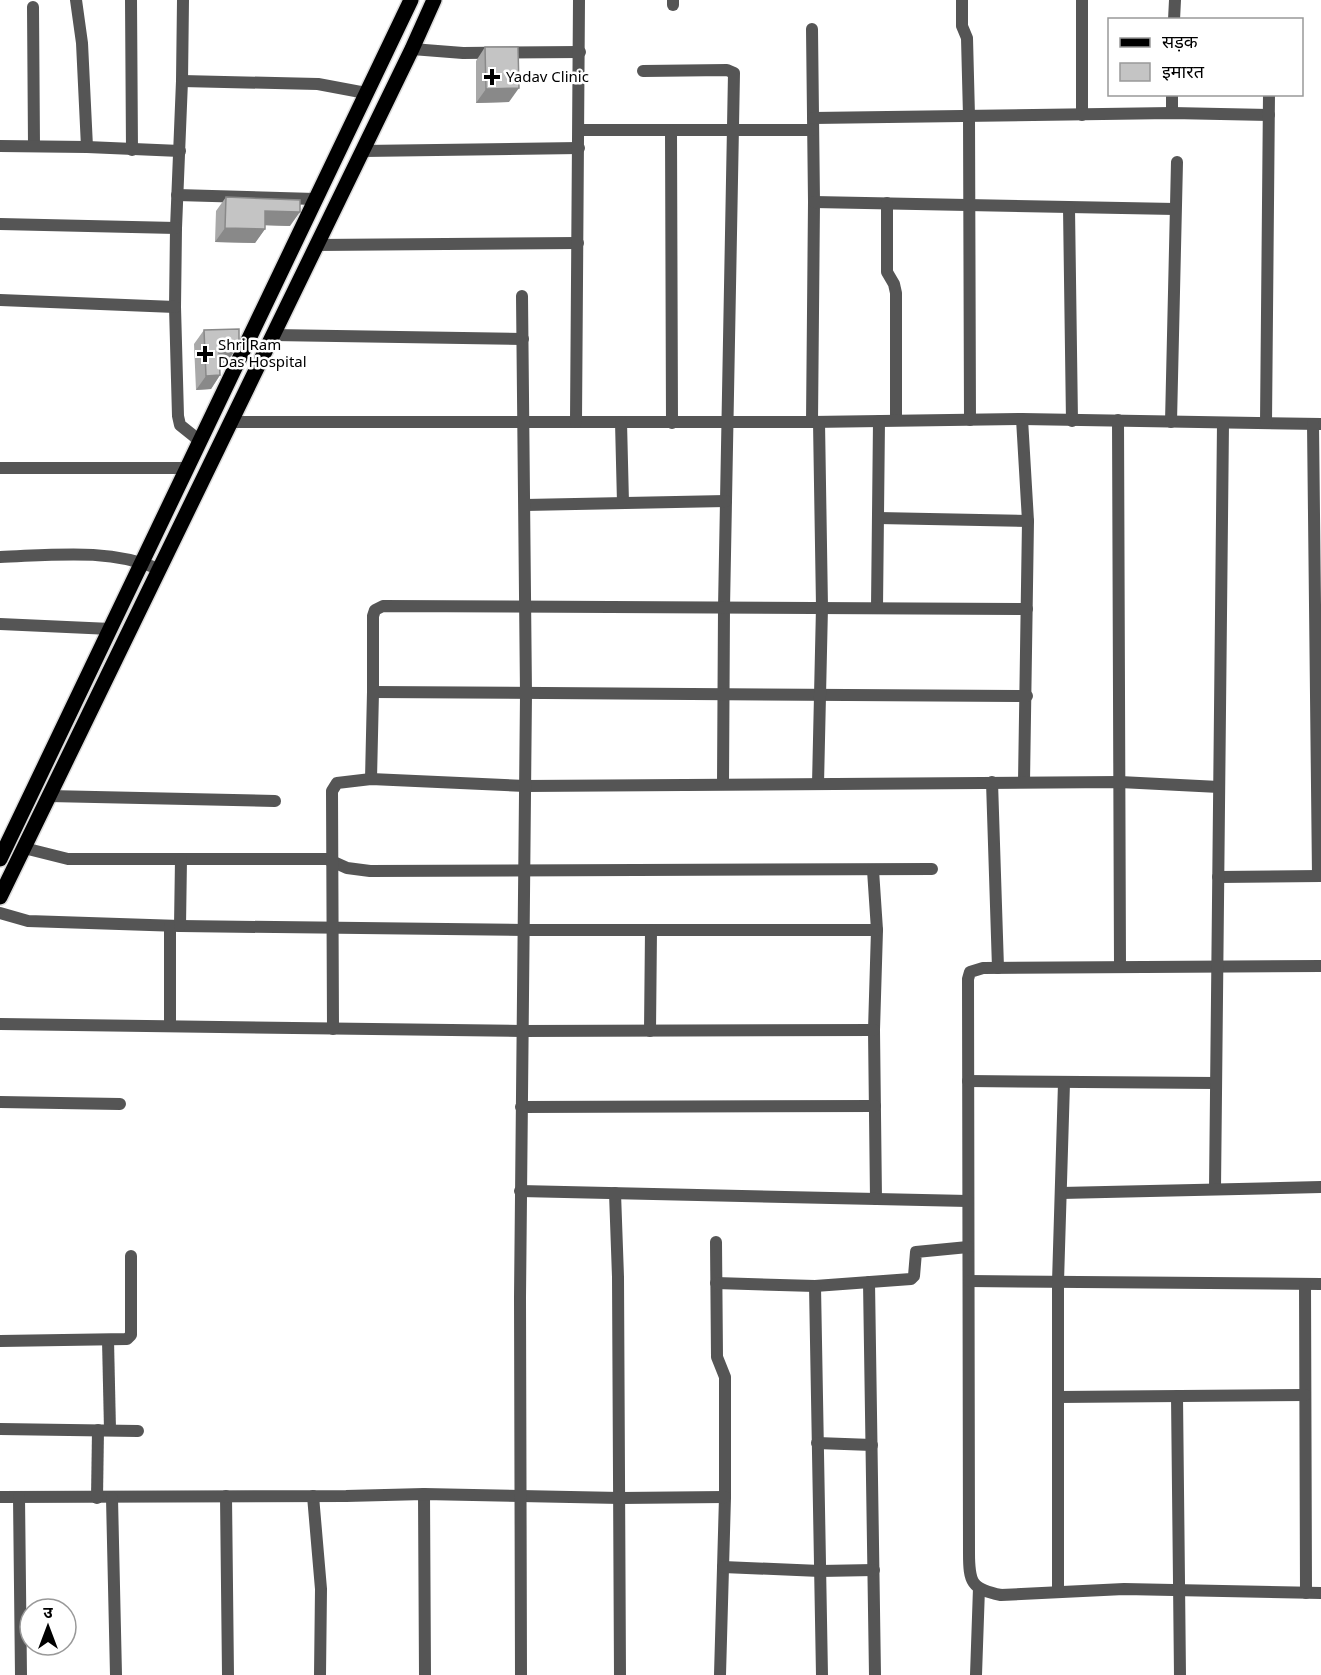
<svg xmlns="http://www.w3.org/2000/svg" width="1321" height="1675" viewBox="0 0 1321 1675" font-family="'Noto Sans','Noto Sans Devanagari',sans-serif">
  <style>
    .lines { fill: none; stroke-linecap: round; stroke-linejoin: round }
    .primary-casing { stroke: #dbdbdb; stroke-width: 18 }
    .street { stroke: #555; stroke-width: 12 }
    .primary { stroke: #000; stroke-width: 15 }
    .wall { fill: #a9a9a9 }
    .shaded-wall { fill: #898989 }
    .building { fill: #c4c4c4; stroke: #898989; stroke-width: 1.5 }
    .poi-dot { fill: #000; stroke: #fff; stroke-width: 2 }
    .labels { text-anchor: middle; stroke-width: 5; stroke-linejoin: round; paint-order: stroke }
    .poi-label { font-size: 15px; fill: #000; stroke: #fff; text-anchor: start }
  </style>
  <rect width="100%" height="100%" fill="#fff"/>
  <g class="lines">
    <defs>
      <g id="primary">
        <path d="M0,859L411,0"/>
        <path d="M0,897L412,49L434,0"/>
      </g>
    </defs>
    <!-- primary casing -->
    <use href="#primary" class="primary-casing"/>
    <!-- street -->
    <g class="street">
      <path d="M76,0L82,43L87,147"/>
      <path d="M131,0L132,150"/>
      <path d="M183,0L182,81L176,228L175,307L178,416L180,425L200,441"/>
      <path d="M673,0V5"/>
      <path d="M962,0V26L967,38L969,116L970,420"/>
      <path d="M1082,0V115"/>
      <path d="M33,7L34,146"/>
      <path d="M1174,20L1175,0"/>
      <path d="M812,29L814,202L812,422"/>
      <path d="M412,49L463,53L580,52"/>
      <path d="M643,71L727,70L734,73L724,608L723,784"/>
      <path d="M182,81L318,84L366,93"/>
      <path d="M1172,113V94"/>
      <path d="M813,118L1172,113L1269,115"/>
      <path d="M579,130H813"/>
      <path d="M671,131L672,423"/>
      <path d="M0,146L87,147L180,151"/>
      <path d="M363,151L579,148"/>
      <path d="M177,195L315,199"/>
      <path d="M814,202L1175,209"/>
      <path d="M887,203V272L894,284L896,293V420"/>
      <path d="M1069,208L1072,421"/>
      <path d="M0,224L176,228"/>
      <path d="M316,245L578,243"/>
      <path d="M0,300L175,307"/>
      <path d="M273,335L523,339"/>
      <path d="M1022,419L1028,521L1024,782"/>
      <path d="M1118,420L1120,967"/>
      <path d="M231,422H812L1022,419L1321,424"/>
      <path d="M576,422L579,0"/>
      <path d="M621,422L623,503"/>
      <path d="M1171,422L1177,162"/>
      <path d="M1266,423L1269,94"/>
      <path d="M1313,424L1318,876"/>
      <path d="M0,468H186"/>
      <path d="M525,505L726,501"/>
      <path d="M878,518L1028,521"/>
      <path d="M0,557C54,555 109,548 159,569"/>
      <path d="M877,608L879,421"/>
      <path d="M0,624L111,629"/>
      <path d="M373,692L1027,696"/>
      <path d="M371,779L373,692V616L375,610L383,606L1027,609"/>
      <path d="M992,782L998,968"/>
      <path d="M818,784L822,607L819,422"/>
      <path d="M49,796L275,801"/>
      <path d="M24,848L68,859H327L347,868L370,871L932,869"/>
      <path d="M873,870L877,930L874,1030L876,1199"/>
      <path d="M1218,877L1321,876"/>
      <path d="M0,913L28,921L180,926L524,930H877"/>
      <path d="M170,926V1026"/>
      <path d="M180,926L181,859"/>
      <path d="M1321,966L983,968L970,972L968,979L969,1553C969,1582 971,1589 1001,1595L1124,1589L1321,1593"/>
      <path d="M0,1024L521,1031L874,1030"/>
      <path d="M333,1029L332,791L337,783L371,779L525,786L1120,782L1219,787"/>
      <path d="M650,1031L651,930"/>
      <path d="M968,1081L1216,1083"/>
      <path d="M0,1102L120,1104"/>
      <path d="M521,1107L875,1106"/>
      <path d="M1215,1189L1223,423"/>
      <path d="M520,1191L968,1201"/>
      <path d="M615,1193L618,1277L620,1675"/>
      <path d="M1061,1193L1321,1187"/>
      <path d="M716,1242L717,1357L725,1377V1497L720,1675"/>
      <path d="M969,1281L1321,1284"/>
      <path d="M869,1282L875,1675"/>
      <path d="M716,1283L815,1286L911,1279L914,1276L916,1252L968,1247"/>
      <path d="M1305,1284L1306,1593"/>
      <path d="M815,1286L822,1675"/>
      <path d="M108,1340L110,1430"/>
      <path d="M0,1341L127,1339L131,1335V1256"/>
      <path d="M1177,1396L1180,1675"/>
      <path d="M1058,1397L1305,1395"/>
      <path d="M0,1429L138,1431"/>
      <path d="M817,1443L872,1445"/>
      <path d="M424,1494L425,1675"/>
      <path d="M226,1496L228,1675"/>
      <path d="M313,1496L321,1589L320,1675"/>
      <path d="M0,1497L346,1496L424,1494L620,1498L725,1497"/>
      <path d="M19,1497L21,1675"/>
      <path d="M97,1498L98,1430"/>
      <path d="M112,1498L116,1675"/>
      <path d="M723,1567L820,1571L874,1570"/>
      <path d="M1058,1591V1282L1064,1083"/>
      <path d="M521,1675L520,1297L526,694L522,296"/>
      <path d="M976,1675L979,1588"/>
    </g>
    <!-- primary -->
    <use href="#primary" class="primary"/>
  </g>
  <!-- wall -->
  <g class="wall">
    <path d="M485,47L509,102L476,103V61Z"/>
    <path d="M226,197L290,226L265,225V229L255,243L215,242L216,211Z"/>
    <path d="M204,330L236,349L226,363H220V375L211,389L196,390L194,344Z"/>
  </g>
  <!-- shaded-wall -->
  <g class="shaded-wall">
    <path d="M519,88L509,102L476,103L486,89Z"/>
    <path d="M265,211L300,212L290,226L256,225Z"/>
    <path d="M225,228L265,229L255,243L215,242Z"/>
    <path d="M236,349L226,363L210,364L219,350Z"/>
    <path d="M220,375L211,389L196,390L206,376Z"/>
  </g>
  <!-- building -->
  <g class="building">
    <path d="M485,47H518L519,88L486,89Z"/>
    <path d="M226,197L300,200V212L265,211V229L225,228Z"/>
    <path d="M239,329V343L236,349L219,350L220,375L206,376L204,330Z"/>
  </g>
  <!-- markers -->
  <g class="poi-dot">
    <path d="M489 68h6v6h6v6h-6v6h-6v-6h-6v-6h6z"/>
    <path d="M202 345h6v6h6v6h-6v6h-6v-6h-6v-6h6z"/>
  </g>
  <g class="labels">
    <!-- poi labels -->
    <g class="poi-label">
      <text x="506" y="82">Yadav Clinic</text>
      <text x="218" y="350">Shri Ram<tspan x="218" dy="17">Das Hospital</tspan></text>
    </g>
  </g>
  <!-- legend -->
  <rect x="1108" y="18" width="195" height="78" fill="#ffffff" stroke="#999999" stroke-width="1.5"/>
  <rect x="1120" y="38" width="30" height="9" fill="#000000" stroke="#999999" stroke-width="1.5"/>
  <text x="1162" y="48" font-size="18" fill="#000000">सड़क</text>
  <rect x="1120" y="63" width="30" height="18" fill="#c4c4c4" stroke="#999999" stroke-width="1.5"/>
  <text x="1162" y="78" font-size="18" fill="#000000">इमारत</text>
  <!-- north arrow -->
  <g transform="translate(48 1627)"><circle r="28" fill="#ffffff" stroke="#999999" stroke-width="1.5"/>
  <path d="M0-4.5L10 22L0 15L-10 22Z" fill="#000000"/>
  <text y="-9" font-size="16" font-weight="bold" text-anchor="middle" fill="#000000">उ</text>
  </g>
</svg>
